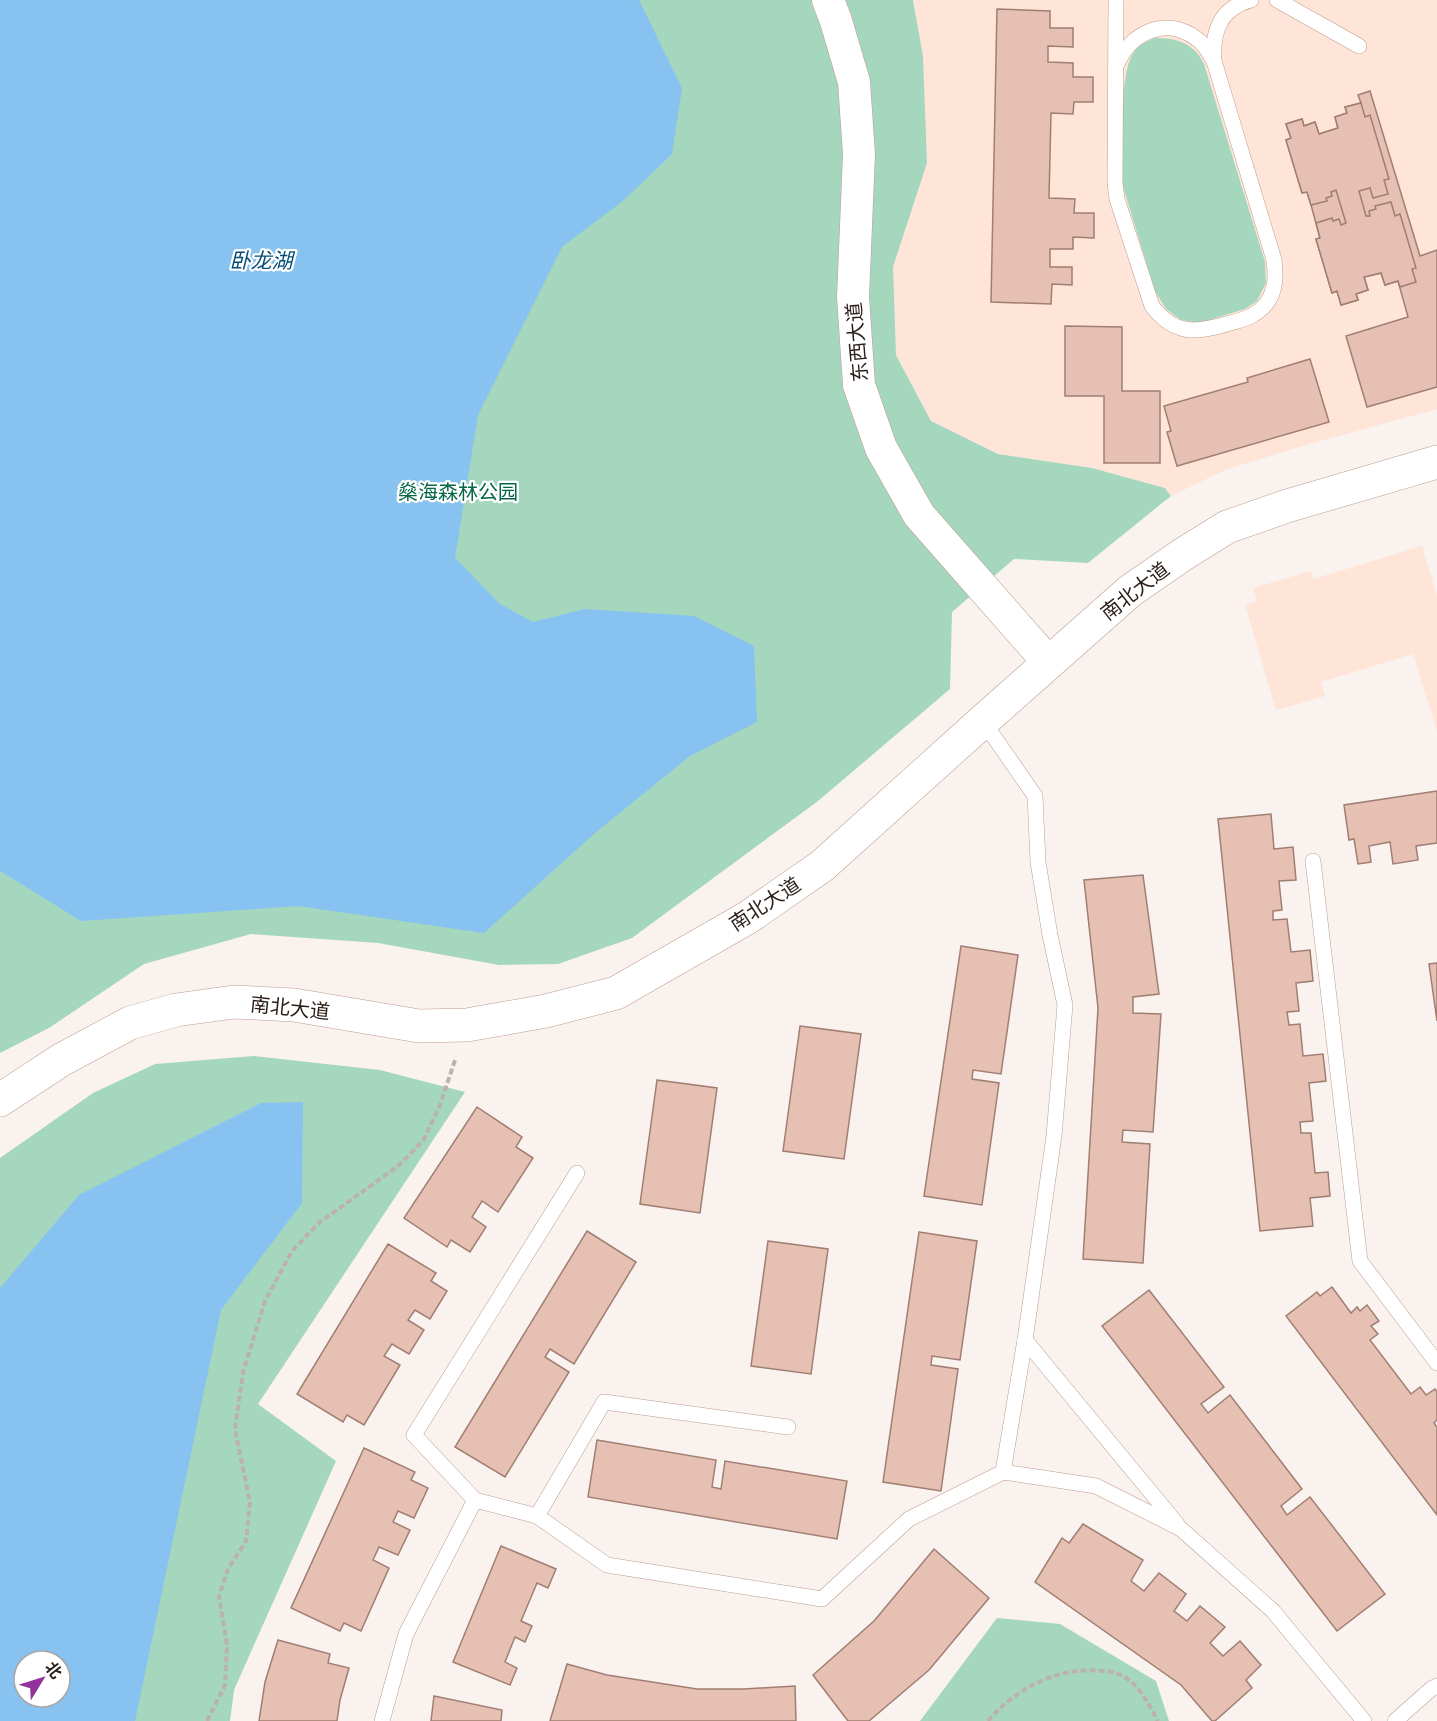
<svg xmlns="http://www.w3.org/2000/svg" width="1437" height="1721" viewBox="0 0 1437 1721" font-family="'Asap Condensed','Noto Sans SC',sans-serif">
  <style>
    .built { fill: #ffe4d8 }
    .green { fill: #a5d7be; fill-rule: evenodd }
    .water { fill: #88c2f0; fill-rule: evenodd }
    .building { fill: #e5c0b3; stroke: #a17e72; stroke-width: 1.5 }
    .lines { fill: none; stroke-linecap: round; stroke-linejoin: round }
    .lane-casing { stroke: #be9c8c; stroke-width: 16 }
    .street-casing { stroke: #be9c8c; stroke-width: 33 }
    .secondary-casing { stroke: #be9c8c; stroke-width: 34 }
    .path { stroke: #bbb1ad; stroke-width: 4; stroke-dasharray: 6 3; stroke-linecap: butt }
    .lane { stroke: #fff; stroke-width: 15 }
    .street { stroke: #fff; stroke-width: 32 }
    .secondary { stroke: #fff; stroke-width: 33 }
    .labels { text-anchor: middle; stroke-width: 4.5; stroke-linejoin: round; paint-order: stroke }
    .street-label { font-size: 20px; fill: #2b1e18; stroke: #fff }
    .park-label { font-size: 20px; fill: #076646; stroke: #fff }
    .water-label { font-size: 21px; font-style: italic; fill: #054d78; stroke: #fff }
  </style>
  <rect width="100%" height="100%" fill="#faf2ef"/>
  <!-- built -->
  <g class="built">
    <path d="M913,0H1437V409L1306,445L1225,470L1171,496L1165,488L1092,468L998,454L931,421L896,354L893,267L927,163L923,56Z"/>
    <path d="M1422,546L1437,596V731L1413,654L1321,682L1325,696L1276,710L1245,605L1257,601L1253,588L1311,571L1313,579Z"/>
  </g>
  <!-- green -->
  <g class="green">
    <path d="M0,0H913L923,56L927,163L893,267L896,355L931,421L998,454L1092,468L1165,488L1171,496L1088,563L1014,559L952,612L950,689L818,801L632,938L558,964L499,965L378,943L251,934L144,964L49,1028L0,1053Z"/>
    <path d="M1155,38C1177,38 1194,43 1204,64L1265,262L1266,283L1257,301L1245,309L1199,323L1181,320L1166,309L1155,291L1124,190L1122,179C1123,151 1119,74 1133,54C1138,45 1146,42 1155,38Z"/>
    <path d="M254,1056L380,1070L465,1092L258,1404L336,1461L234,1690L230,1721H0V1158L93,1093L155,1064ZM24,1661H60V1697H24Z"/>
    <path d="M997,1618L1060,1624L1156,1681L1169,1721H920Z"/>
  </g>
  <!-- water -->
  <g class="water">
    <path d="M0,0H639L682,88L672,154L623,201L562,247L478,415L455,558L500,604L533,622L585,609L694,616L754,646L757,722L690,756L595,833L484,933L298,906L81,921L0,871Z"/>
    <path d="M303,1102L302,1203L221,1310L135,1721H0V1288L79,1195L261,1103ZM24,1661H60V1697H24Z"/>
  </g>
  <!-- building -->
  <g class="building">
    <path d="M997,9L1050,11V28H1073V47L1048,46V62L1073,63V77H1093V102H1074L1073,114L1051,113L1049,198L1075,199L1074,213H1094V238L1073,237V249H1050V267H1072V285L1052,284L1051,304L991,302Z"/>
    <path d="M1370,91L1420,256L1437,250V387L1367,407L1346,336L1408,317L1398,281L1385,285L1381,273L1364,277L1368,290L1356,294L1358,300L1341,305L1337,291L1332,293L1316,239L1320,238L1311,205L1307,192L1302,193L1286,140L1291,138L1286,124L1302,119L1304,126L1315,122L1319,134L1338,128L1335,117L1347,113L1345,107L1361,103L1358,95Z"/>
    <path d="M1361,103L1365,117L1370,115L1389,179L1384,180L1388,194L1373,198L1370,188L1359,191L1366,216H1370L1369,211L1376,209L1375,206L1391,202L1395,216L1400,214L1416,268L1412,269L1416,282L1400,287L1398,281L1385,285L1381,273L1364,277L1368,290L1356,294L1358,300L1341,305L1337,291L1332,293L1316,239L1320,238L1316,223L1332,218L1333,221L1339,219L1341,225L1346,223L1336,190L1331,192L1332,196L1326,198L1327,201L1311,205L1307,192L1302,193L1286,140L1291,138L1286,124L1302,119L1304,126L1315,122L1319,134L1338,128L1335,117L1347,113L1345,107Z"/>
    <path d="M1065,326L1122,327V391H1160V463H1104V396H1065Z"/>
    <path d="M1310,359L1329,422L1177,466L1167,432L1171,431L1164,406L1248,382L1247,378Z"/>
    <path d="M1437,791V843L1416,846L1418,860L1393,864L1390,842L1369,846L1371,862L1358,864L1354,839L1349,840L1344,805Z"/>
    <path d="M1271,814L1274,849L1293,847L1296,880L1279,881L1282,910L1273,911V920L1287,919L1291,952L1310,950L1313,981L1296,983L1299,1011L1287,1012L1289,1025L1300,1024L1303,1056L1323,1054L1326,1081L1309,1083L1313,1121L1300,1122L1301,1133H1311L1315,1173L1328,1172L1330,1196L1310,1198L1313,1226L1260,1231L1218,819Z"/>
    <path d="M1143,875L1159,994L1133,997V1013L1161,1014L1153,1132L1123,1130L1122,1142L1150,1144L1143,1263L1083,1259L1098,1008L1084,880Z"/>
    <path d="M961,946L1018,955L1001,1074L973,1070L972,1079L999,1083L982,1205L924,1196Z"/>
    <path d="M1437,963V1021L1429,964Z"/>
    <path d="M800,1026L861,1034L844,1159L783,1151Z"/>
    <path d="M657,1080L717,1088L700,1213L640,1204Z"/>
    <path d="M477,1107L522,1137L516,1147L533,1158L498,1212L482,1201L472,1217L486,1227L470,1252L451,1240L447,1247L404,1218Z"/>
    <path d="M587,1231L636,1262L574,1364L550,1349L545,1357L569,1372L505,1477L455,1447Z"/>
    <path d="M919,1232L977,1241L960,1360L932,1356L931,1365L958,1369L941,1491L883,1482Z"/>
    <path d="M768,1241L828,1249L811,1374L751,1366Z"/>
    <path d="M388,1244L436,1273L431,1281L447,1291L430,1319L415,1310L408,1320L424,1330L409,1354L392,1344L384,1356L400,1365L364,1425L347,1415L343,1422L297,1394Z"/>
    <path d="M1332,1287L1351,1313L1357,1307L1360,1311L1367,1305L1379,1321L1371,1326L1378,1334L1370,1340L1411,1394L1420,1387L1426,1395L1435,1389L1437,1392V1420L1434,1423L1437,1427V1515L1286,1316L1317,1292L1320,1296Z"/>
    <path d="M1149,1290L1224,1387L1201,1404L1208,1413L1230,1395L1302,1489L1281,1506L1287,1515L1310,1497L1385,1594L1337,1631L1102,1326Z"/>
    <path d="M597,1440L716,1460L712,1487L721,1489L725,1461L847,1481L837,1539L588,1497Z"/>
    <path d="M364,1448L415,1472L411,1480L428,1488L414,1518L398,1511L393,1522L410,1530L398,1555L379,1547L373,1560L389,1568L361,1631L344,1623L340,1631L291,1608Z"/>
    <path d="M1083,1524L1143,1560L1131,1581L1144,1591L1159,1573L1186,1594L1174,1611L1187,1621L1200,1606L1225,1627L1210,1643L1223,1656L1240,1641L1261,1665L1246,1680L1252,1688L1215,1721H1212L1181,1685L1035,1582L1062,1538L1069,1543Z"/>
    <path d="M501,1546L556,1569L548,1588L537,1583L521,1621L532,1626L525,1642L515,1637L505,1662L517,1668L510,1685L453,1662Z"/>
    <path d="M934,1549L989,1598L929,1670L869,1721H848L813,1675L874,1621Z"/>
    <path d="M278,1640L330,1654L328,1663L349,1668L340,1700L337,1721H259L265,1682Z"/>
    <path d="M567,1664L607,1675L697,1689H744L795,1686L796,1721H550Z"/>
    <path d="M434,1696L502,1710L501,1721H431Z"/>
  </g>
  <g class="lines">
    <defs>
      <g id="lane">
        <path d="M1116,0L1115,183L1117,199L1152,306C1175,336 1196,333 1230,323C1243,320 1256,316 1266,304C1276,291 1276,276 1274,260L1214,61C1212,32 1220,8 1251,0"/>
        <path d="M1277,0L1359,46"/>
        <path d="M1116,66C1130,33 1165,15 1197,39C1205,44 1209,53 1214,61"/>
        <path d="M1313,861L1360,1261L1437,1363"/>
        <path d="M577,1173L414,1435L475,1500L537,1516L607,1565L822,1599L909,1519L1003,1472L1025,1340L1054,1136L1065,1005L1050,935L1038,862L1035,796L983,721"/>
        <path d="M1025,1340L1177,1524"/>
        <path d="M1003,1472L1096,1486L1181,1529L1273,1611L1364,1721"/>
        <path d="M537,1516L604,1402L788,1427"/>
        <path d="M382,1721L406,1634L475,1500"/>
        <path d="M1395,1721L1431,1689L1437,1686"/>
      </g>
      <path id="street" d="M828,0L836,21L854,82L859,154L853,297L859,385L881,448L919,515L1049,663"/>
      <path id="secondary" d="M0,1100L61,1060L130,1023L176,1010L234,1002L294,1005L419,1026L467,1025L546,1011L616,993L747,918L822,866L983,721L1130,591L1182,555L1227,527L1287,506L1437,462"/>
    </defs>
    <!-- lane casing -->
    <use href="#lane" class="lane-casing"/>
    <!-- street casing -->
    <use href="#street" class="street-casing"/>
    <!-- secondary casing -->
    <use href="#secondary" class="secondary-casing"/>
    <!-- path -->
    <g class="path">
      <path d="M207,1721L225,1685L227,1645L219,1596L228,1569L246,1541L250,1503L235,1429L243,1372L265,1301L292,1251L320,1222L397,1167L423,1141L440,1105L456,1057"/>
      <path d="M988,1721C1016,1688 1059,1666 1103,1671C1107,1672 1113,1671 1116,1673C1137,1680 1148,1703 1158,1721"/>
    </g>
    <!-- lane -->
    <use href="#lane" class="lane"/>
    <!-- street -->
    <use href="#street" class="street"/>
    <!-- secondary -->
    <use href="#secondary" class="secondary"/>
  </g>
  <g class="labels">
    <!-- street labels -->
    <g class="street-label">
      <text transform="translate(857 342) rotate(-95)" y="7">东西大道</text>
      <text transform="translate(1135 591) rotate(-38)" y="7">南北大道</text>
      <text transform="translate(765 904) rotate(-33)" y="7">南北大道</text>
      <text transform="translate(290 1008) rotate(6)" y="7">南北大道</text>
    </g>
    <!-- park labels -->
    <g class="park-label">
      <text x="458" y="499">燊海森林公园</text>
    </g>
    <!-- water labels -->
    <g class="water-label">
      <text x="261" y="268">卧龙湖</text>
    </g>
  </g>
  <!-- north arrow -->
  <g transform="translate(42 1679) rotate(52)"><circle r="28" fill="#ffffff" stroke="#aaa5a3" stroke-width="1.5"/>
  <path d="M0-4.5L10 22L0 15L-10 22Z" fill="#92329a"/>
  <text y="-9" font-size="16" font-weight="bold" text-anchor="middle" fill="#2b1e18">北</text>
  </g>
</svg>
